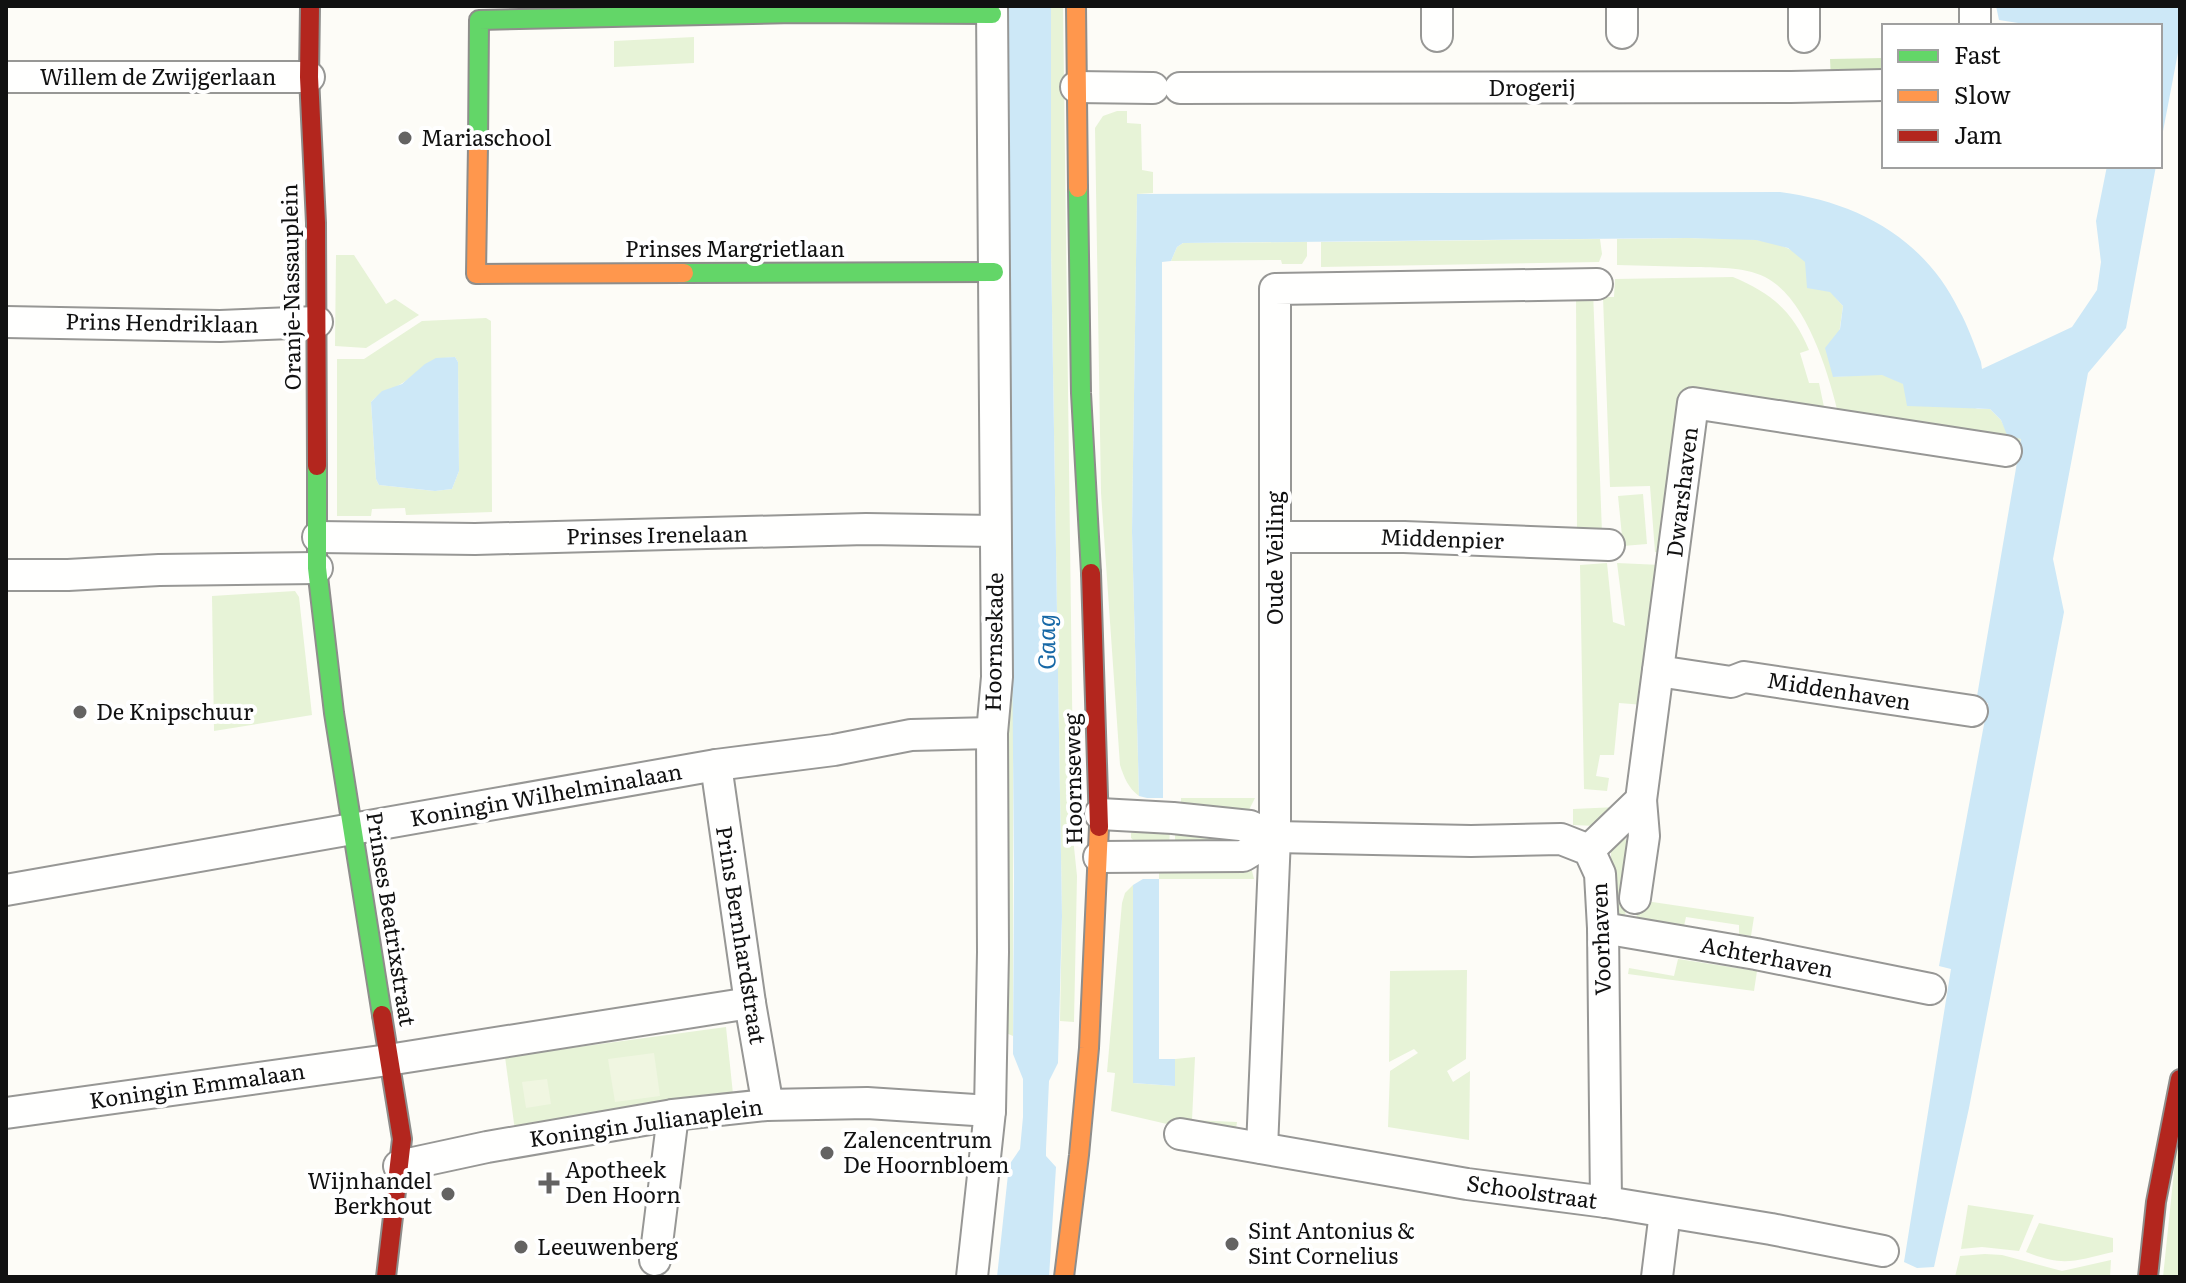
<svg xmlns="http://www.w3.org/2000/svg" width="2186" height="1283" viewBox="0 0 2186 1283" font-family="Literata,serif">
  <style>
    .green { fill: #e7f3d7; fill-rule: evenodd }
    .forest { fill: #d8eac5 }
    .pitch { fill: #f0f6e1 }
    .water { fill: #cde8f7 }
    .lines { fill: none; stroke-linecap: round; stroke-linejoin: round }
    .street-casing { stroke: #979795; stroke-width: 34 }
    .fast-casing { stroke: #8e8d8b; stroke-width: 22 }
    .slow-casing { stroke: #8e8d8b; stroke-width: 22 }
    .jam-casing { stroke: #8e8d8b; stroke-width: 22 }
    .street { stroke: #fffffe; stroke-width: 30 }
    .fast { stroke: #63d668; stroke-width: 18 }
    .slow { stroke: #ff974d; stroke-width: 18 }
    .jam { stroke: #b3261e; stroke-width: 18 }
    .poi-dot { fill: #646362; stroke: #fff; stroke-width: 3 }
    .labels { text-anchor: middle; stroke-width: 8; stroke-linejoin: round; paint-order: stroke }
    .street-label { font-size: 22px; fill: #111; stroke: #fff }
    .poi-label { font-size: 22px; fill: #111; stroke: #fff; text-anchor: start }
    .water-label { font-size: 24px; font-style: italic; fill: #1768a6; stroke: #fff }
  </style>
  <rect width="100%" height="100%" fill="#fdfcf7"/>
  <!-- green -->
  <g class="green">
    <path d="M1051,6H1063L1074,847L1077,876L1074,1022L1060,1021L1062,916L1051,248Z"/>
    <path d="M694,37V63L614,67V41Z"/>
    <path d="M1117,111H1127V123L1141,124L1142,170L1153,172V193L1137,194L1132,532L1139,796C1128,788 1124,777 1120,765L1101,493L1095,128L1103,116Z"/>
    <path d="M1688,238C1718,239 1760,235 1787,248C1807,256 1828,290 1843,306L1833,377L1882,374L1904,384L1978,409H1990L2001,420L2008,435L2021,438L2019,449L1839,417C1829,375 1807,298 1765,277C1742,266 1716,268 1692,267C1667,266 1642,266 1617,265V239Z"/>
    <path d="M1600,239L1602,254L1599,262L1321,267V242Z"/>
    <path d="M1307,242V256L1302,264H1282L1281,260L1171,261L1177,247L1183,243Z"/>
    <path d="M336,255H354L386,304L395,299L419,315L366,348L335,346Z"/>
    <path d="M1733,277C1771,293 1793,311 1809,350L1800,353L1809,383H1819L1824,407L1701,392L1662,553L1655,552L1650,486L1610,487L1603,297H1614L1615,279Z"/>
    <path d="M1576,290H1593L1602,533H1577Z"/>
    <path d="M486,318L491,321L492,512L406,515L405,508L372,509L371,516H337V359H364L422,321ZM455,357L458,362L459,471L452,489L435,491L379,485L376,479L371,402C385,388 391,391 404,382C427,367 423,359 455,357Z"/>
    <path d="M1643,494L1647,544L1623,546L1618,496Z"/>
    <path d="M1607,563L1613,622L1625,626L1617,563L1661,565L1644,705L1619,703L1614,755H1600L1596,776L1609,778L1607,791L1584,789L1580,565Z"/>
    <path d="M295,591L299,597L312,715L214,731L212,596Z"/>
    <path d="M1013,683V1036L1006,1033L1003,703Z"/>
    <path d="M1181,798H1255L1249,810L1241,814L1181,808Z"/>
    <path d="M1617,807L1596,826L1573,825V809Z"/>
    <path d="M1175,827L1246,839L1230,845L1175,848Z"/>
    <path d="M1139,828H1170L1169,848L1139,845L1131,838V833Z"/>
    <path d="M1636,838L1624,923L1611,921V850L1621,840Z"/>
    <path d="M1243,865L1252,871L1254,879H1159V873Z"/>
    <path d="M1133,885V1083L1175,1086V1059L1195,1057L1192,1120L1237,1122L1235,1136L1184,1128L1111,1111L1115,1073L1107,1072L1122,903L1125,893Z"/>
    <path d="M1639,900L1754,917L1751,936L1739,934V925L1686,917L1682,935L1635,927Z"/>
    <path d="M1678,959L1757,971L1754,991L1628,974L1629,968L1674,976Z"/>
    <path d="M1467,970L1466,1059L1447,1071L1453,1082L1470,1071L1469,1140L1388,1127L1390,1071L1418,1053L1414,1049L1389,1062L1390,971Z"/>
    <path d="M726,1027L733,1094L516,1138L505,1057Z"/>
    <path d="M2180,1114V1244L2178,1277H2163Z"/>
    <path d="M1968,1205L2034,1215L2019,1251L1982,1247L1961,1249Z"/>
    <path d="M2039,1223L2113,1238V1252C2075,1261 2063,1267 2026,1252Z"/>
    <path d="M1985,1254L2002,1255L2062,1271L2111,1260L2110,1277H1955L1960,1256Z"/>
  </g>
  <!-- forest -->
  <path class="forest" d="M1884,58V72L1831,80L1830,59Z"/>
  <!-- pitch -->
  <g class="pitch">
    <path d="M654,1053L660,1096L615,1102L608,1059Z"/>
    <path d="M547,1079L551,1104L526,1108L522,1082Z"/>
  </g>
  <!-- water -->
  <g class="water">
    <path d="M1007,6H1051V248L1062,916L1058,1063L1049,1081L1046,1149V1156L1056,1167L1049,1277H997L1009,1165L1020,1149L1023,1117V1079L1013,1054L1014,876Z"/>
    <path d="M1996,6H2180V42L2160,147V26H2037L1999,20Z"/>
    <path d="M2107,166H2156L2126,328L2088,373L2053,559L2064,612L1969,1108L1934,1267L1917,1268L1904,1262L1951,969L1939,966L1988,703L1976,702L2021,439L2007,435L2001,420L1990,409L1907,406L1903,384L1882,375L1833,377L1825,348L1840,329L1843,306L1830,292L1807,288L1805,262L1788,248L1756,240L1688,238L1183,243L1177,247L1171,261L1162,262L1163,798H1147L1139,796L1132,532L1137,194L1780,192C1857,202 1924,238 1959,310C1968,326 1974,344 1981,362L1982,369L2072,327L2097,290L2101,262L2096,221Z"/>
    <path d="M455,357L458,362L459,471L452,489L435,491L379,485L376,479L371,402L382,391L402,384L425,364L436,358Z"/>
    <path d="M1143,879H1159V1059H1175V1086L1133,1083V885Z"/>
  </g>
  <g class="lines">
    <defs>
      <g id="street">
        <path d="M1437,6V36"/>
        <path d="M1622,6V33"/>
        <path d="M1975,26V6"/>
        <path d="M1804,37V6"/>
        <path d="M6,77H309"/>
        <path d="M1076,87L1153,88"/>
        <path d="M1180,88L1791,87L1884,85"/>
        <path d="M6,322L220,326L317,322"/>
        <path d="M318,537L475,539L866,529L995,531"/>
        <path d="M1275,537H1404L1609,545"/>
        <path d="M6,575H68L159,570L317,568"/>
        <path d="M1658,671L1731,682L1744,677L1972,711"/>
        <path d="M716,765L750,1003L766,1095V1105"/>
        <path d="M1100,814L1173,818L1250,826L1275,837L1471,841L1561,839L1589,850L1600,874L1603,928L1606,1202"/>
        <path d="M1589,850L1641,800L1693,403L2006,451"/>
        <path d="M1099,857L1243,856L1275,837"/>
        <path d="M6,890L716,765L834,750L911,735L992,733"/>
        <path d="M1635,898L1644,836L1641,800"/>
        <path d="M1603,928L1756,954L1930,989"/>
        <path d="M6,1113L388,1060L750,1003"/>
        <path d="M1180,1134L1467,1184L1606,1202L1771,1229L1883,1251"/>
        <path d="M1262,1148L1275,837V289L1597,284"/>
        <path d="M399,1166L487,1147L673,1115L766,1105L867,1103L990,1111"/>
        <path d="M655,1260L673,1115"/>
        <path d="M972,1277L990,1111L993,952L992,733L997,677L992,6"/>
        <path d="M1657,1277L1665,1212"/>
      </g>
      <g id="fast">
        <path d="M478,145L479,20L795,13L992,14"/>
        <path d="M1078,188L1081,393L1091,573"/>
        <path d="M684,273L994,272"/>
        <path d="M317,466V568L334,713L382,1015"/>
      </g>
      <g id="slow">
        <path d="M1076,6L1078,188"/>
        <path d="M478,145L476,274L684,273"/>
        <path d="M1064,1277L1079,1155L1089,1048L1099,827"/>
      </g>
      <g id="jam">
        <path d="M310,6L309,77L316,223L317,466"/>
        <path d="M1091,573L1099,827"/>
        <path d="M382,1015L402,1139L386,1277"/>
        <path d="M2148,1277L2156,1202L2180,1079"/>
      </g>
    </defs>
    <!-- street casing -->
    <use href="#street" class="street-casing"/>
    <!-- fast casing -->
    <use href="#fast" class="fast-casing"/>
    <!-- slow casing -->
    <use href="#slow" class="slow-casing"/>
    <!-- jam casing -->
    <use href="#jam" class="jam-casing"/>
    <!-- street -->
    <use href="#street" class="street"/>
    <!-- fast -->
    <use href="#fast" class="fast"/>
    <!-- slow -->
    <use href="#slow" class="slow"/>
    <!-- jam -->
    <use href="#jam" class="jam"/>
  </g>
  <!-- markers -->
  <g class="poi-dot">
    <circle cx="405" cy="138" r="8"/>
    <circle cx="80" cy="712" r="8"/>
    <circle cx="827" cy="1153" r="8"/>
    <path d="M545 1171h8v8h8v8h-8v8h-8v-8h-8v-8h8z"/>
    <circle cx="448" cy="1194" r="8"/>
    <circle cx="1232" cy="1244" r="8"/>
    <circle cx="521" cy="1247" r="8"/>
  </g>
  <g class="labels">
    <!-- street labels -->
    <g class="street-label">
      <text x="158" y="85">Willem de Zwijgerlaan</text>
      <text x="1532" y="96">Drogerij</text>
      <text x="735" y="257">Prinses Margrietlaan</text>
      <text transform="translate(291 287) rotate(-91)" y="8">Oranje-Nassauplein</text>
      <text transform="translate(162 323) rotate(1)" y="8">Prins Hendriklaan</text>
      <text transform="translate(1682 492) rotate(-83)" y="8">Dwarshaven</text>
      <text transform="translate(657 535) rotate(-1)" y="8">Prinses Irenelaan</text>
      <text transform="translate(1442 539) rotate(2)" y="8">Middenpier</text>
      <text transform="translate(1275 558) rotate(-90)" y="8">Oude Veiling</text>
      <text transform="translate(994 642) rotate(-89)" y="8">Hoornsekade</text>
      <text transform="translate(1839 691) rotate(9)" y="8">Middenhaven</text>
      <text transform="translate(1073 779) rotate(-91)" y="8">Hoornseweg</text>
      <text transform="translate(546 795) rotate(-10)" y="8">Koningin Wilhelminalaan</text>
      <text transform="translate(391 919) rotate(81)" y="8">Prinses Beatrixstraat</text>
      <text transform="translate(741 935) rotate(81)" y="8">Prins Bernhardstraat</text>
      <text transform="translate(1601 939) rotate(-92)" y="8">Voorhaven</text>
      <text transform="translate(1767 957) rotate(11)" y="8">Achterhaven</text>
      <text transform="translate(197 1086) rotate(-8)" y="8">Koningin Emmalaan</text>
      <text transform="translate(646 1123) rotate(-8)" y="8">Koningin Julianaplein</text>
      <text transform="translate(1532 1192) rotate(8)" y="8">Schoolstraat</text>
    </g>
    <!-- poi labels -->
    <g class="poi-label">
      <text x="421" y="146">Mariaschool</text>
      <text x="96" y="720">De Knipschuur</text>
      <text x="843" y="1148">Zalencentrum<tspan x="843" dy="25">De Hoornbloem</tspan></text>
      <text x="565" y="1178">Apotheek<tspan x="565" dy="25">Den Hoorn</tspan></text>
      <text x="432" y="1189" text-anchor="end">Wijnhandel<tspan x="432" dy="25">Berkhout</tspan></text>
      <text x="1248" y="1239">Sint Antonius &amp;<tspan x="1248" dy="25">Sint Cornelius</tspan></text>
      <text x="537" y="1255">Leeuwenberg</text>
    </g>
    <!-- water labels -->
    <g class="water-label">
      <text transform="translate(1047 642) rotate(-91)" y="8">Gaag</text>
    </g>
  </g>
  <!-- border -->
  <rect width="2186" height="1283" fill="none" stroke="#111111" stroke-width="16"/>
  <!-- legend -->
  <rect x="1882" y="24" width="280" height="144" fill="#ffffff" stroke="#a0a0a0" stroke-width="2"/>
  <rect x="1898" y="50" width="40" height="12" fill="#63d668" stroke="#a0a0a0" stroke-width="2"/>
  <text x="1954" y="64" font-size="24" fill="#111111">Fast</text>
  <rect x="1898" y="90" width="40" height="12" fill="#ff974d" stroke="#a0a0a0" stroke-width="2"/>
  <text x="1954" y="104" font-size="24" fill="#111111">Slow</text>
  <rect x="1898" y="130" width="40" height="12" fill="#b3261e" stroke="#a0a0a0" stroke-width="2"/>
  <text x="1954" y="144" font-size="24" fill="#111111">Jam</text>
</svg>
